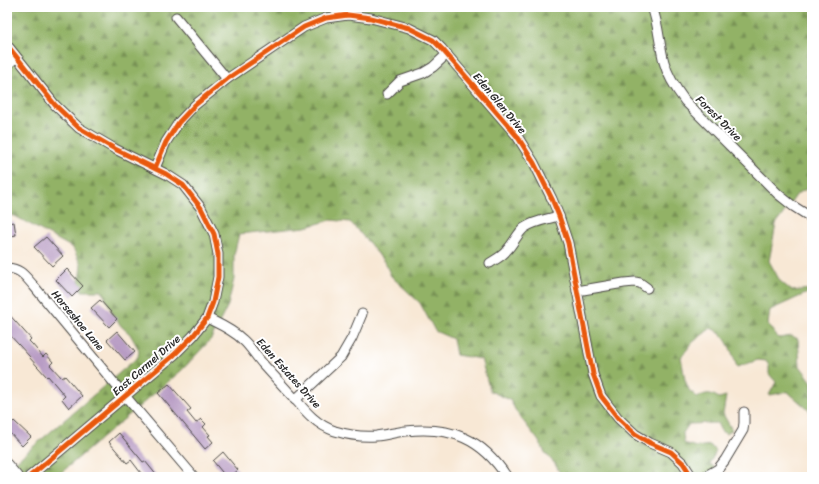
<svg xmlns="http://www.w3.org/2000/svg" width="819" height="484" viewBox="0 0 819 484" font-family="Sriracha,sans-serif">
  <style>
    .forest { fill: url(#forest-firs); stroke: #5e6e48 }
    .building { fill: #b89cc4 }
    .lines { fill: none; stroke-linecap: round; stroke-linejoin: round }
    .minor-casing { stroke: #4a4744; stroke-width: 11 }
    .minor { stroke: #fff; stroke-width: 9 }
    .cycleway-casing { stroke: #fff; stroke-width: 8 }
    .cycleway { stroke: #e8590c; stroke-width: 5 }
    .labels { text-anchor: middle; stroke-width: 4; stroke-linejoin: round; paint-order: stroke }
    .street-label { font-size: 11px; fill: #2b2b2b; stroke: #fff }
  </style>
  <defs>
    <pattern id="forest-firs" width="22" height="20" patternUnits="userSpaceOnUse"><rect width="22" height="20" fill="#92b266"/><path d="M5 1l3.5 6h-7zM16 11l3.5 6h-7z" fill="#779154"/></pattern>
  </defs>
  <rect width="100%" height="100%" fill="#fff"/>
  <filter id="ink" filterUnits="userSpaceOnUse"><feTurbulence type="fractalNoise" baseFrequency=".025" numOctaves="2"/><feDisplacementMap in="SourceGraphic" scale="8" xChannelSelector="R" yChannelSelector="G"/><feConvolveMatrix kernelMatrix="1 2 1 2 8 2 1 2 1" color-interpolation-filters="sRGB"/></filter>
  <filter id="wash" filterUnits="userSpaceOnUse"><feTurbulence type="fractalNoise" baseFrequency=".012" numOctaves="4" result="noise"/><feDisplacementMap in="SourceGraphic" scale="16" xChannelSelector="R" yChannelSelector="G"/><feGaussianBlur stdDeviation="0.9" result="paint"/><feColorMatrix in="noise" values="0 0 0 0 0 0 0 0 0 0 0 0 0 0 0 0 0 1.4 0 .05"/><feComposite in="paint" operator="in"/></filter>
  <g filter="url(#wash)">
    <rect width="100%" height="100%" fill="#f8e8d5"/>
    <!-- forest -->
    <path class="forest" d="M7,7H812V186L797,194L776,224L769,261L780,281L792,291L812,289V291L770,310L768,324L774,333L779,338L792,336L798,339L800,366L812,382V413L788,392L769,395L776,382L769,374V366L766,361L758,360L737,367C731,350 728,336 711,328L693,342L681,357L685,380L689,390L697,397C708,393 709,392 719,398L726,396L723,414L732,430L726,434L721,431L717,423L689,424L683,433L684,443L696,447L710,445L716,451L710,463L722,475L720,477H562L555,464L546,454L538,440L517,413L510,400L490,391L481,359L456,355L453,339L435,331L420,303L391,276L385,263L370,244L350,222L331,220L306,227L239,234L234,255V279L228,305L211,339L182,370L56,477H7V469L138,357L139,350L130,334L122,327L115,318L102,291H82L79,282L81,265L73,248L15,216L7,215Z"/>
    <g id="blocks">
      <!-- building -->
      <g class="building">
        <path d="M14,222L16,235L7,237V223Z"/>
        <path d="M46,237L63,256L52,266L34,247Z"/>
        <path d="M67,269L83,286L72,297L56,280Z"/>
        <path d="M100,300L117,319L109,327L91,308Z"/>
        <path d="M7,312L31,339L29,341L32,344L43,357L46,354L53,362L50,365L62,378L65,376L82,396L69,408L62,399L65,396L48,376L47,377L29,357H30L7,332Z"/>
        <path d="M117,331L135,352L125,360L107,340Z"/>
        <path d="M169,384L191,409L187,412L196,423L201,419L206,424L203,427L210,435L208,436L213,442L205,449L158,393Z"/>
        <path d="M14,421L31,437L22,446L7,430V428Z"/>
        <path d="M119,433L143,462L145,461L158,477H144L131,460L127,463L109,442Z"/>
        <path d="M223,452L238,470L230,477H226L213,461Z"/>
      </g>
    </g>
  </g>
  <g filter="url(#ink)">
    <use href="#blocks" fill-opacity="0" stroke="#4a4744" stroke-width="1"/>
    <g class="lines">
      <defs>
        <g id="minor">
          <path d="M652,7C659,25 659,44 664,62C668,77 676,89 685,101L778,194L793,206L812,218"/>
          <path d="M176,17L227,79"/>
          <path d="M7,45L55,105L79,128L115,149L166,174L183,185L201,208L214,234L218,254V277L213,302L207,318L193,336L174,355L29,477"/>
          <path d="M7,65L16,58"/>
          <path d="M387,94L400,81L423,73L433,67L447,54"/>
          <path d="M155,168L166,142L179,122L195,105L227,79L304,27L326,18L348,15L371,18L409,28L433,40L442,49L517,136L534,163L552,199L559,216L568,243L593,374L601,396L618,418L635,434L650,443L671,452L683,463L692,477"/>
          <path d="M490,263C496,259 503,256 507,250C514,243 517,234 524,228C534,221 548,219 559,216"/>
          <path d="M7,268C21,269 24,275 33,285L115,384L194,477"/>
          <path d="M577,291L624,283L635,282L640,283L647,288"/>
          <path d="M207,318C219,324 233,330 243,340C250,346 255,355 262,363C273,375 284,387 295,399C306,412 317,425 335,431C348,435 363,437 376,436C386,435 396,432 406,431C452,426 482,439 507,477"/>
          <path d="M295,400L341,357L352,338L362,314"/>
          <path d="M7,464L18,477"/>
          <path d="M704,477L718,469L725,460L743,430L744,423V412"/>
        </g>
      </defs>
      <!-- minor casing -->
      <use href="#minor" class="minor-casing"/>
      <!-- minor -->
      <use href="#minor" class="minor"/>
      <defs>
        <g id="cycleway">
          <path d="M7,45L55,105L79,128L115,149L166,174L183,185L201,208L214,234L218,254V277L213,302L207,318L193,336L174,355L29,477"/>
          <path d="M155,168L166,142L179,122L195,105L227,79L304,27L326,18L348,15L371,18L409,28L433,40L442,49L517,136L534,163L552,199L559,216L568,243L593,374L601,396L618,418L635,434L650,443L671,452L683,463L692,477"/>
        </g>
      </defs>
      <!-- cycleway casing -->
      <use href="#cycleway" class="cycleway-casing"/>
      <!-- cycleway -->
      <use href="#cycleway" class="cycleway"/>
    </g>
  </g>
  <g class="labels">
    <!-- street labels -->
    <g class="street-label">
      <text transform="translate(500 103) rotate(50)" y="4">Eden Glen Drive</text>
      <text transform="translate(719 118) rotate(45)" y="4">Forest Drive</text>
      <text transform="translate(78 320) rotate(50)" y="4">Horseshoe Lane</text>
      <text transform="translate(146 365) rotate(-41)" y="4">East Carmel Drive</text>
      <text transform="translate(289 373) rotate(48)" y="4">Eden Estates Drive</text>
    </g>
  </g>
  <!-- margin -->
  <rect width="819" height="484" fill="none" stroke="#fff" stroke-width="24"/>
</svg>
